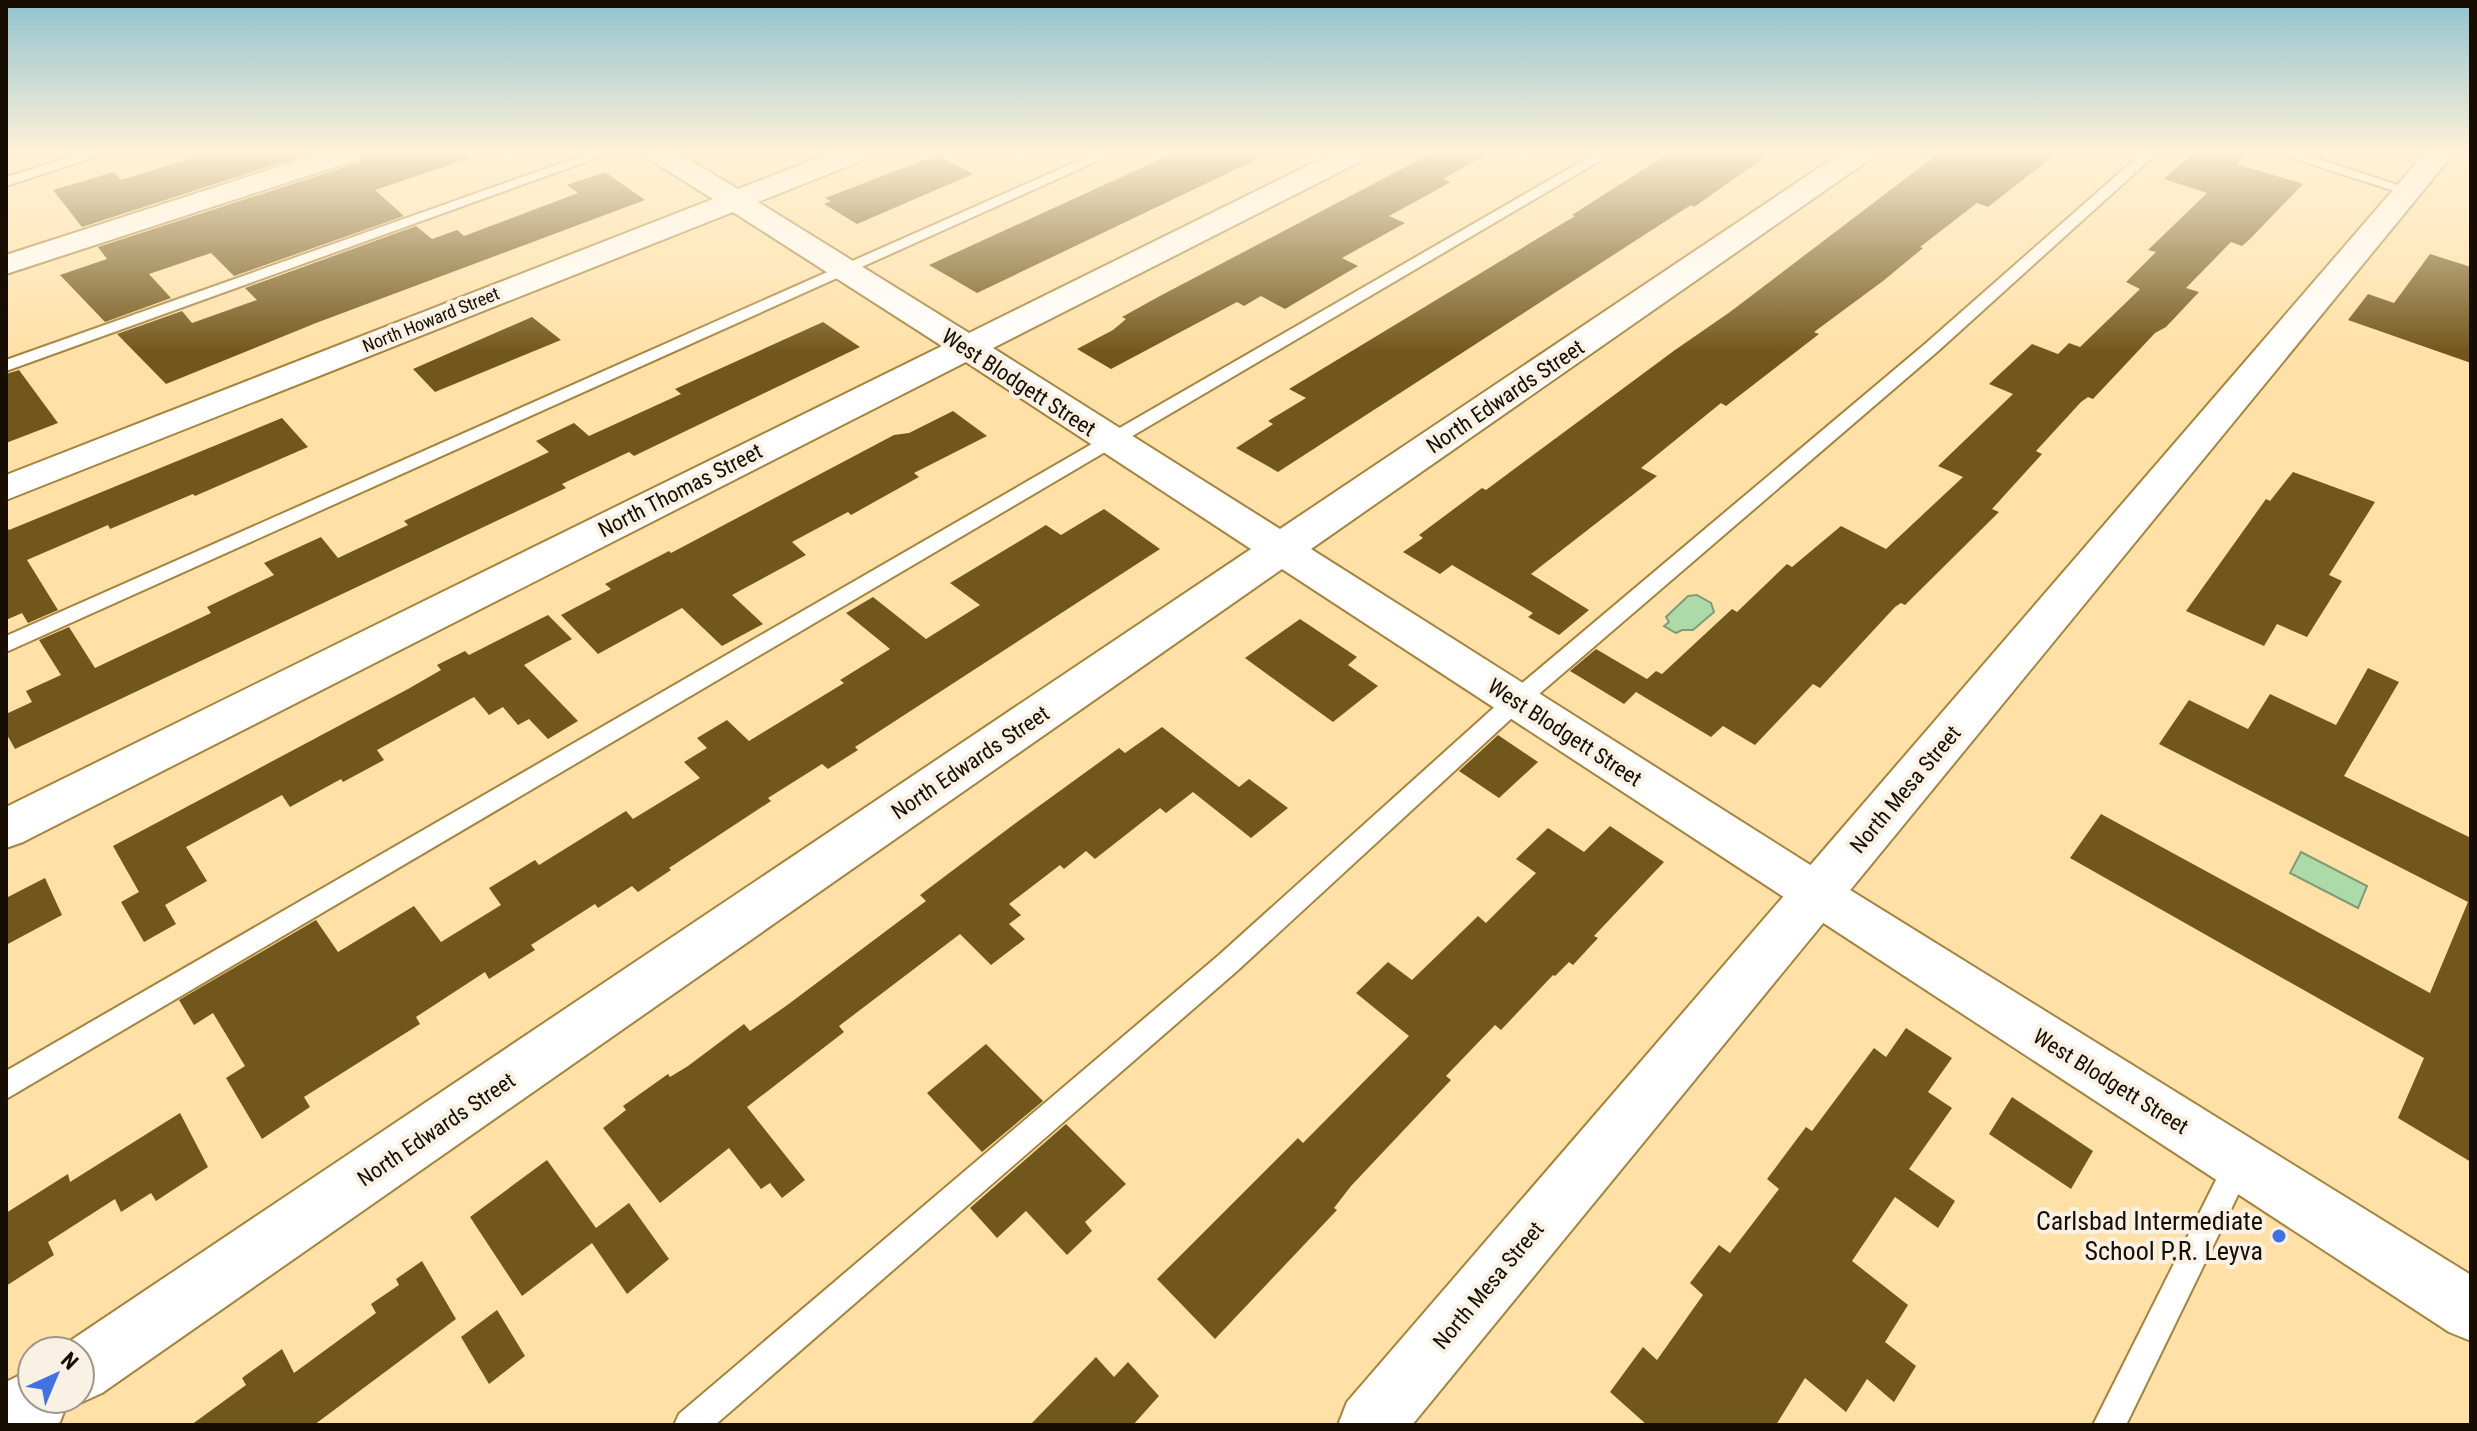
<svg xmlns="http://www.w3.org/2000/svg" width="2477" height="1431" viewBox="0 0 2477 1431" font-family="'Roboto Condensed',sans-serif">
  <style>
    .water { fill: #acdaa9; stroke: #7f9c76; stroke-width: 2 }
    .building { fill: #72571c }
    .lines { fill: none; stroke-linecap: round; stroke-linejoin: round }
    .service-casing { stroke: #a6833b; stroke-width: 4 }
    .minor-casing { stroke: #a6833b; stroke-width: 4 }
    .tertiary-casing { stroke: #a6833b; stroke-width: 4 }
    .service { fill: #fff; fill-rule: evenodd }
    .minor { fill: #fff; fill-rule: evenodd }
    .tertiary { fill: #fff; fill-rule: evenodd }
    .poi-dot { fill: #3f72e3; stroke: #f9f1e3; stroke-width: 3 }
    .labels { text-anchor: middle; stroke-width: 8; stroke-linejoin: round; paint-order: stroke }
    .far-street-label { font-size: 18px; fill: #170d00; stroke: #f9f1e3 }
    .street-label { font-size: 22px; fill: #170d00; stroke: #f9f1e3 }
    .near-poi-label { font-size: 26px; fill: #170d00; stroke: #f9f1e3; text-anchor: end }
  </style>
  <rect width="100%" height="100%" fill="#ffe1a8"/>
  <!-- water -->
  <g class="water">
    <path d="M1697,595L1711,603L1714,612L1693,630H1682L1676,633L1664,626L1669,622L1666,617L1688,596Z"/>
    <path d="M2301,852L2367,886L2358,908L2290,873Z"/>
  </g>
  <!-- building -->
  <g class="building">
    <path d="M208,153H311L82,227L53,190L114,172L121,180Z"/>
    <path d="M366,153H469L470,158L375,190L404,216L234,276L211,253L149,274L171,298L105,322L60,275L107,259L98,247L360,162Z"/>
    <path d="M1174,153H1270L977,293L929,265Z"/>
    <path d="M1432,153L1487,154L1443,179L1451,182L1389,216L1405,223L1342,258L1358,266L1285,309L1261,296L1244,306L1237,302L1111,369L1077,349L1113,330L1126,319L1122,317L1158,297Z"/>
    <path d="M1669,153H1771L1694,207L1691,205L1655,228L1278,472L1236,448L1273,424L1268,421L1306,398L1289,389L1575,216L1572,215Z"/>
    <path d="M1939,153H2057L1988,207L1977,203L1920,247L1923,248L1883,281L1814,332L1819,334L1726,406L1721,403L1641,468L1657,476L1531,574L1589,610L1559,635L1528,617L1533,613L1452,565L1440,574L1403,552L1423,538L1419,535L1482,488L1486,490L1675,350L1730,312Z"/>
    <path d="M2193,153H2247L2237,164L2303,184L2250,239L2242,246L2231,242L2186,288L2199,292L2166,327L2155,333L2093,399L2088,397L2081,402L2036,451L2042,454L1992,509L1999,512L1905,605L1901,603L1895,607L1820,688L1813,684L1755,745L1723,726L1711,737L1636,692L1624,704L1570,671L1596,649L1647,679L1656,671L1662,674L1732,609L1737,612L1787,564L1792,567L1841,526L1886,549L1963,477L1938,466L2013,394L1989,384L2032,344L2058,354L2069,343L2080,347L2140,289L2126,282L2156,252L2148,250L2207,193L2164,179Z"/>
    <path d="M937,155L973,174L857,224L824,204L831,201L825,198Z"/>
    <path d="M605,172L645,200L316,323L166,384L117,334L182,311L192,323L257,300L245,288L416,226L432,239L457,230L464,236L578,193L567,185Z"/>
    <path d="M2430,254L2471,267V363L2348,320L2368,294L2394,303Z"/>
    <path d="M532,317L561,340L435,392L413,369Z"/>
    <path d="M823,322L860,347L634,456L629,452L562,484L566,488L15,749L6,733V714L32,702L26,691L61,675L39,640L69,627L95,668L211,613L207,607L274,575L264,563L321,537L338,558L408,525L404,521L549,452L536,441L574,423L589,436L681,394L675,389Z"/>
    <path d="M19,370L58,423L6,443V374Z"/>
    <path d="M953,411L987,436L914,473L919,477L851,515L848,512L792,542L806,555L732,595L763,624L722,646L682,608L598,654L561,615L611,589L605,584L669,551L671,553L894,435L909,433Z"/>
    <path d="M282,418L308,447L195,496L193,494L110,529L108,525L27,560L58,610L28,623L22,613L6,620V526L9,530Z"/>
    <path d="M2293,472L2375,502L2329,575L2342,581L2307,637L2277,624L2264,646L2186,611L2266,499L2270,501Z"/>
    <path d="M1104,509L1160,549L855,747L858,750L828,769L822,764L768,798L771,801L669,868L671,870L638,892L632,886L598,908L595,904L531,945L535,950L489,979L485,972L416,1017L420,1024L304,1097L310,1107L262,1139L226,1078L245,1066L213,1013L194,1025L179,1000L316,920L338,952L414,906L441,942L501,905L489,888L535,860L539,865L626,811L633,819L700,778L684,762L707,748L697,738L727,720L749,741L844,683L840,680L890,649L846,613L873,597L926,639L980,605L950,583L1046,525L1061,535Z"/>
    <path d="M548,615L572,639L524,665L578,721L548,739L529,719L518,725L503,707L489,715L474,697L377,750L384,760L343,782L341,779L290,807L282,795L186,847L207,881L165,905L176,924L144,942L121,902L139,892L113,846L408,689L441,670L437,665L465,651L469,655Z"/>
    <path d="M1300,619L1357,657L1348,665L1378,686L1333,722L1245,658Z"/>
    <path d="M2368,668L2399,682L2344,776L2471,838V1162L2398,1118L2424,1058L2070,858L2101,814L2430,993L2468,902L2159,744L2189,700L2248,729L2270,694L2336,725Z"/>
    <path d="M1162,727L1239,787L1249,779L1288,808L1251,838L1193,792L1166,813L1160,808L1095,859L1086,851L1064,869L1060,865L1009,904L1021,915L1009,924L1025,939L991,965L960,934L839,1026L844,1032L747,1107L805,1180L782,1198L770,1183L761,1189L729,1148L660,1203L603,1128L626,1110L623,1106L668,1074L670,1077L688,1066L744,1024L750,1031L786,1006L926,901L920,895L1013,825L1119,748L1125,753Z"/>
    <path d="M1498,735L1538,762L1499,798L1459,771Z"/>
    <path d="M1610,826L1664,862L1594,936L1598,938L1573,965L1569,962L1555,976L1553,975L1501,1030L1495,1025L1446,1076L1451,1080L1351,1186L1334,1208L1337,1210L1215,1339L1157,1279L1298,1138L1303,1143L1409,1036L1356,993L1388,962L1412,980L1478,916L1486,923L1536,873L1516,859L1548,828L1584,852Z"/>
    <path d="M45,878L62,915L6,945V898Z"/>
    <path d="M1906,1028L1952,1058L1928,1092L1952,1108L1909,1169L1955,1201L1938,1228L1895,1197L1852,1261L1908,1305L1885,1342L1916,1366L1894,1402L1867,1379L1846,1412L1805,1378L1776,1425H1647L1610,1392L1643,1347L1657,1360L1703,1295L1690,1283L1719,1245L1730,1253L1779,1189L1767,1179L1806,1127L1812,1131L1874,1048L1886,1057Z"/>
    <path d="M986,1044L1043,1101L982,1152L927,1093Z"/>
    <path d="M2012,1097L2093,1151L2071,1189L1989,1134Z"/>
    <path d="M180,1113L208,1167L156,1201L151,1193L121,1212L115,1199L48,1242L54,1255L6,1286V1213L68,1174L70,1182Z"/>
    <path d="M1066,1124L1126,1184L1085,1222L1092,1231L1067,1255L1026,1211L997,1238L970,1208Z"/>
    <path d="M547,1160L596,1228L629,1203L669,1259L627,1294L592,1243L522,1296L470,1217Z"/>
    <path d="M422,1261L456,1319L314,1425H191L246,1385L242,1378L282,1349L294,1373L376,1313L371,1304L399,1285L396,1279Z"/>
    <path d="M497,1310L525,1356L489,1384L461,1337Z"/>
    <path d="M1096,1357L1114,1377L1128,1362L1159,1396L1133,1425H1030Z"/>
  </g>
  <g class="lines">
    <defs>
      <g id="service">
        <path d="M85,153H107L6,186V177Z"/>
        <path d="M590,153H610L6,371V360Z"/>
        <path d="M1096,153H1115L6,652V636Z"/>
        <path d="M1596,153H1613L6,1099V1071Z"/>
        <path d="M2142,153H2157L1937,352L1525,706L1237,971L715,1425H674L679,1414L1219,955L1509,694L1925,344Z"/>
        <path d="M2277,153H2299L2416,191L2409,195L2404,194Z"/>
        <path d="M2240,1148L2250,1152L2254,1162L2126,1425H2093L2230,1152Z"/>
      </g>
      <g id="minor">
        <path d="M321,153H363L359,159L6,274V255Z"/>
        <path d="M645,153H678L738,189L831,153H870L866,159L758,202L969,333L1333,153H1369L1365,159L993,348L1280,529L1841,153H1874L1870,159L1311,549L1834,880L2471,1275V1341L2449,1332L1282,569L102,1393L80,1403L71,1399H80V1351H57L58,1349L1251,549L966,362L23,842L6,848V807L942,346L733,212L6,500V475L713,199L649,159Z"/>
        <path d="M32,1369V1399H69L60,1422L55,1425H6V1382Z"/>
      </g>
      <path id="tertiary" d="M2425,153H2454L1412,1425H1338L1347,1402Z"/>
    </defs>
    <!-- service casing -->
    <use href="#service" class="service-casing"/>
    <!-- minor casing -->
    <use href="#minor" class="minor-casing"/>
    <!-- tertiary casing -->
    <use href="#tertiary" class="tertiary-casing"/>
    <!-- service -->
    <use href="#service" class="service"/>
    <!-- minor -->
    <use href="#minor" class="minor"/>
    <!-- tertiary -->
    <use href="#tertiary" class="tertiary"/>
  </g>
  <!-- sky -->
  <linearGradient id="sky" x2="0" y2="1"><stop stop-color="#90c3cf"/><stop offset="0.43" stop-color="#fff2d8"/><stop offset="1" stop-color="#fff2d8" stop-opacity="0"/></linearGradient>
  <rect width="2477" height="353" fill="url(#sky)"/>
  <!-- markers -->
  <circle class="poi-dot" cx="2279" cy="1236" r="8"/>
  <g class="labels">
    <!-- far-street labels -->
    <g class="far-street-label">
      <text transform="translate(431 320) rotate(-22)" y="6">North Howard Street</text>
    </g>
    <!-- street labels -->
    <g class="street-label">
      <text transform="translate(1019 382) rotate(33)" y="8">West Blodgett Street</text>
      <text transform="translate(1505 396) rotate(-34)" y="8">North Edwards Street</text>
      <text transform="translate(680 490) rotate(-27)" y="8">North Thomas Street</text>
      <text transform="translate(1565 732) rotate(33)" y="8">West Blodgett Street</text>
      <text transform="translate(970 762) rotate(-34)" y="8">North Edwards Street</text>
      <text transform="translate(1905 789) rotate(-50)" y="8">North Mesa Street</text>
      <text transform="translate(2111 1081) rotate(32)" y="8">West Blodgett Street</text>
      <text transform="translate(436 1129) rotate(-34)" y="8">North Edwards Street</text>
      <text transform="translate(1488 1285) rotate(-50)" y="8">North Mesa Street</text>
    </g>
    <!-- near-poi labels -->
    <g class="near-poi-label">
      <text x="2263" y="1230">Carlsbad Intermediate<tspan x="2263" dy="30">School P.R. Leyva</tspan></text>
    </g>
  </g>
  <!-- border -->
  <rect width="2477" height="1431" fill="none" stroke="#170d00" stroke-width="16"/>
  <!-- north arrow -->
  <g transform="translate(56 1375) rotate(44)"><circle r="38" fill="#f9f1e3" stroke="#9f9688" stroke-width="2"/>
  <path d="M0-6L14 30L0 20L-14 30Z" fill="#3f72e3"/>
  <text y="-12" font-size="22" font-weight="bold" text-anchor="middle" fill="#170d00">N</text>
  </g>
</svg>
